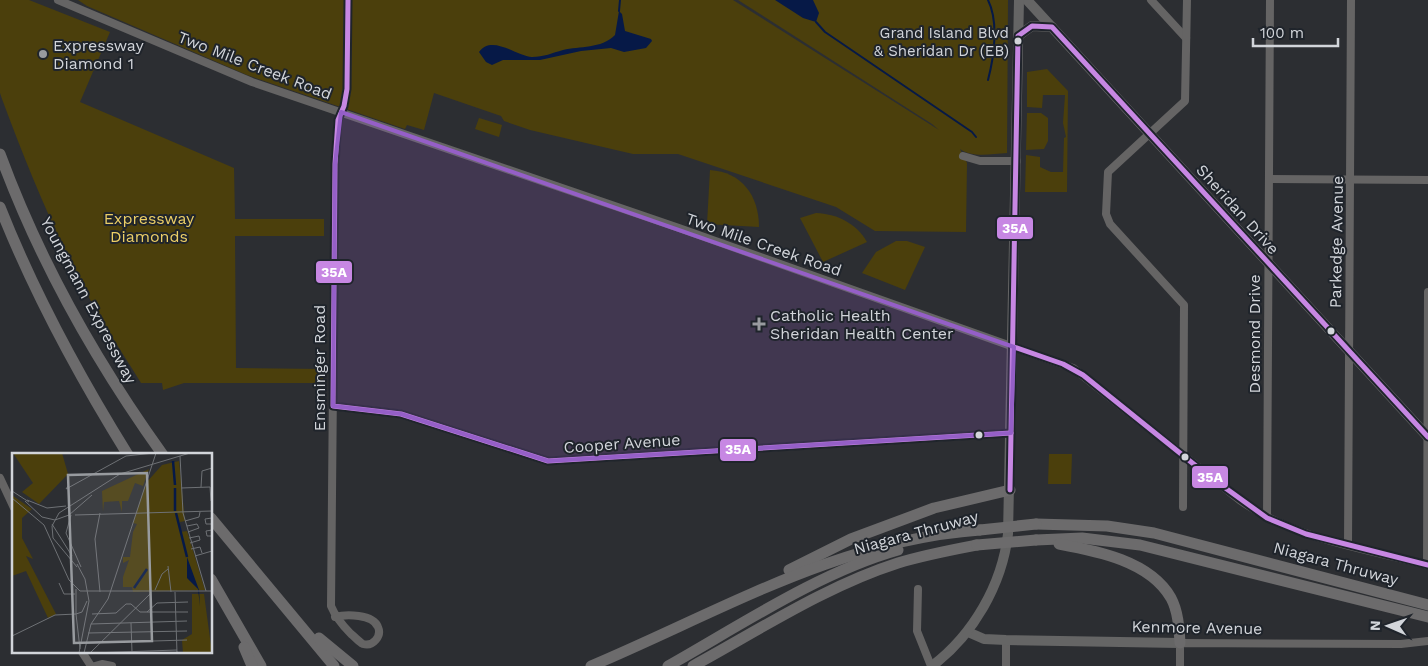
<svg xmlns="http://www.w3.org/2000/svg" width="1428" height="666" viewBox="0 0 1428 666" font-family="'Work Sans',sans-serif">
  <style>
    .green { fill: #4b3f0c }
    .water { fill: #061947 }
    .lines { fill: none; stroke-linecap: round; stroke-linejoin: round }
    .stream { stroke: #061947; stroke-width: 2 }
    .minor { stroke: #656464; stroke-width: 8 }
    .major { stroke: #656565; stroke-width: 10 }
    .highway { stroke: #6c6b6c; stroke-width: 11 }
    .highway-bridge { stroke: #6c6b6c; stroke-width: 11 }
    .bus-1-casing { stroke: #1f242b; stroke-width: 9 }
    .bus-1 { stroke: #c787e3; stroke-width: 5 }
    .marked { fill: #955fc7; fill-opacity: 0.2; stroke: #955fc7; stroke-width: 4; stroke-linejoin: round }
    .bus-dot { fill: #d2d5da; stroke: #1f242b; stroke-width: 2 }
    .poi-dot { fill: #989b9f; stroke: #1f242b; stroke-width: 2 }
    .labels { text-anchor: middle; stroke-width: 4; stroke-linejoin: round; paint-order: stroke }
    .bus-label { font-size: 15px; fill: #d2d5da; stroke: #1f242b; text-anchor: end }
    .poi-label { font-size: 16px; fill: #d2d5da; stroke: #1f242b; text-anchor: start }
    .street-label { font-size: 16px; fill: #d2d5da; stroke: #1f242b }
    .park-label { font-size: 16px; fill: #ebce66; stroke: #1f242b }
    .inset-river { fill: none; stroke: #061947; stroke-width: 2.5 }
    .inset-road { fill: none; stroke: #6e7175; stroke-width: 1 }
    .view { fill: #989b9f; fill-opacity: 0.15; stroke: #989b9f; stroke-width: 2.5 }
    .inset-edge { fill: none; stroke: #d2d5da; stroke-width: 2.5 }
    .line-badge { stroke: #1f242b; stroke-width: 2 }
    .badge-label { font-size: 14px; text-anchor: middle; font-weight: bold; fill: #fff }
  </style>
  <rect width="100%" height="100%" fill="#2c2e32"/>
  <!-- green -->
  <g class="green">
    <path d="M0,0H29L110,32L80,102L234,168L235,219H324V236H235L236,368L323,369V383H184L163,390L162,383H141C122,352 101,321 84,288C52,227 26,164 2,99L0,93Z"/>
    <path d="M78,0H733L939,130L932,124L738,0H1008L1007,153C991,154 972,158 960,149L967,163L966,232L875,231L836,207L678,154H633L530,130L504,121L501,116L434,93L424,130L407,125L405,129L247,75L87,6Z"/>
    <path d="M1047,69L1068,91L1067,192H1025L1026,155L1040,157V167L1051,172H1063L1064,138L1066,137L1063,123L1065,95H1043L1042,108L1027,107V72Z"/>
    <path d="M1027,113H1041L1048,118V141L1044,149L1026,150Z"/>
    <path d="M479,118L502,125L499,137L475,129Z"/>
    <path d="M710,170C742,172 759,196 759,227L707,224Z"/>
    <path d="M816,213C837,214 856,223 867,242L823,262L800,218Z"/>
    <path d="M896,241H907L925,247L905,290L862,273L876,252Z"/>
    <path d="M1049,454H1072L1071,484H1048Z"/>
  </g>
  <!-- water -->
  <g class="water">
    <path d="M775,0H813L819,13L816,22L803,18Z"/>
    <path d="M619,11L622,14L625,31L651,39L652,41L646,48L624,52L611,48L581,51L540,60H503L492,65L486,62L479,52C492,34 516,56 532,57C544,57 552,53 563,50C580,46 601,49 615,35Z"/>
  </g>
  <g class="lines">
    <!-- stream -->
    <g class="stream">
      <path d="M619,11L620,0"/>
      <path d="M816,22L825,32L972,132L976,137"/>
      <path d="M988,80C994,57 999,22 988,0"/>
    </g>
    <!-- minor -->
    <g class="minor">
      <path d="M58,0L252,82L679,228L1073,368L1241,501C1295,539 1365,549 1428,565"/>
      <path d="M1151,0L1186,38"/>
      <path d="M963,156L980,161H1017"/>
      <path d="M1270,179L1428,180"/>
      <path d="M333,406L401,414L548,461L1011,433"/>
      <path d="M0,478L14,508"/>
      <path d="M1183,507L1184,305L1110,224L1106,214L1108,172L1185,101L1187,0"/>
      <path d="M1267,518L1270,0"/>
      <path d="M1348,545L1351,0"/>
      <path d="M1427,565L1428,292"/>
      <path d="M918,589L917,631L931,666"/>
      <path d="M335,617C346,614 373,614 378,627C382,636 373,647 363,644C359,642 355,637 351,634C342,625 336,618 331,606L335,164L338,120L344,106L347,89L348,0"/>
      <path d="M82,652L91,666"/>
      <path d="M95,666L102,664L112,666"/>
      <path d="M1006,666V640"/>
      <path d="M1180,666V643L1401,644L1428,641"/>
    </g>
    <!-- major -->
    <g class="major">
      <path d="M1027,0L1428,437"/>
      <path d="M1018,36L1032,26L1052,27"/>
      <path d="M968,632L984,639L1006,640L1180,643"/>
      <path d="M932,666C973,635 1002,585 1008,534L1019,0"/>
    </g>
    <!-- highway -->
    <g class="highway">
      <path d="M0,154C39,260 97,363 163,455"/>
      <path d="M0,207C34,293 79,376 128,455"/>
      <path d="M211,518L334,666"/>
      <path d="M1036,524L1107,526L1154,533L1428,605"/>
      <path d="M1036,540L1082,538L1140,545L1428,617"/>
      <path d="M1059,544C1097,551 1150,561 1171,598C1178,611 1179,627 1180,643"/>
      <path d="M789,570L851,539L934,508L1010,490"/>
      <path d="M211,579L261,666"/>
      <path d="M319,638L353,666"/>
      <path d="M244,647L252,666"/>
      <path d="M591,666C719,612 838,540 980,530"/>
      <path d="M668,666C739,626 820,572 898,550"/>
      <path d="M693,666C759,630 826,586 898,563C924,555 951,550 977,545"/>
    </g>
    <!-- highway-bridge -->
    <g class="highway-bridge">
      <path d="M980,530L1036,524"/>
      <path d="M977,545L1036,540"/>
    </g>
    <defs>
      <g id="bus-1">
        <path d="M348,0L347,89L344,106L338,120L335,164L333,406L401,414L548,461L1011,433"/>
        <path d="M1014,347L1063,364L1083,375L1206,474L1267,518L1306,534L1428,565"/>
        <path d="M1010,490L1018,36L1032,26L1052,27L1428,437"/>
      </g>
    </defs>
    <!-- bus-1 casing -->
    <use href="#bus-1" class="bus-1-casing"/>
    <!-- bus-1 -->
    <use href="#bus-1" class="bus-1"/>
  </g>
  <!-- marked area -->
  <path class="marked" d="M341,112L1014,347L1011,433L548,461L401,414L333,406L335,164Z"/>
  <!-- markers -->
  <g class="bus-dot">
    <circle cx="1018" cy="41" r="4.5"/>
    <circle cx="1331" cy="331" r="4.5"/>
    <circle cx="979" cy="435" r="4.5"/>
    <circle cx="1185" cy="457" r="4.5"/>
  </g>
  <g class="poi-dot">
    <circle cx="43" cy="54" r="5"/>
    <path d="M756.5 316.5h5v5h5v5h-5v5h-5v-5h-5v-5h5z"/>
  </g>
  <g class="labels">
    <!-- bus labels -->
    <g class="bus-label">
      <text x="1009" y="38">Grand Island Blvd<tspan x="1009" dy="18">&amp; Sheridan Dr (EB)</tspan></text>
    </g>
    <!-- poi labels -->
    <g class="poi-label">
      <text x="53" y="51">Expressway<tspan x="53" dy="18">Diamond 1</tspan></text>
      <text x="770" y="321">Catholic Health<tspan x="770" dy="18">Sheridan Health Center</tspan></text>
    </g>
    <!-- street labels -->
    <g class="street-label">
      <text transform="translate(255 65) rotate(21)" y="6">Two Mile Creek Road</text>
      <text transform="translate(1238 209) rotate(48)" y="6">Sheridan Drive</text>
      <text transform="translate(1336 242) rotate(-89)" y="6">Parkedge Avenue</text>
      <text transform="translate(764 244) rotate(19)" y="6">Two Mile Creek Road</text>
      <text transform="translate(89 300) rotate(62)" y="6">Youngmann Expressway</text>
      <text transform="translate(1254 334) rotate(-90)" y="6">Desmond Drive</text>
      <text transform="translate(319 368) rotate(-90)" y="6">Ensminger Road</text>
      <text transform="translate(622 443) rotate(-4)" y="6">Cooper Avenue</text>
      <text transform="translate(916 532) rotate(-15)" y="6">Niagara Thruway</text>
      <text transform="translate(1336 563) rotate(15)" y="6">Niagara Thruway</text>
      <text transform="translate(1197 627) rotate(1)" y="6">Kenmore Avenue</text>
    </g>
    <!-- park labels -->
    <g class="park-label">
      <text x="149" y="224">Expressway<tspan x="149" dy="18">Diamonds</tspan></text>
    </g>
  </g>
  <!-- overview -->
  <g transform="translate(12 453)">
    <rect width="200" height="200" fill="#2c2e32"/>
    <path d="M1,0H50L56,21L27,51L10,39L21,30ZM167,8L173,68L168,69V79L175,78L193,137L121,139L120,134H111V124L117,107L111,110V104H118L121,79L125,71L121,70L134,30L150,12ZM137,16L131,33L123,30L116,48H110V59L107,48L92,49L91,59L90,38ZM1,43L20,56L10,65V85L21,106L14,103L44,161L36,165L14,118L0,123ZM180,141H192L200,200H171L170,187L180,181Z" fill="#4b3f0c"/>
    <path d="M175,104L187,137L188,153L186,136L175,125Z" fill="#061947"/>
    <path class="inset-river" d="M161,8L163,32M163,58V35M164,60L175,104M122,135L135,116"/>
    <path class="inset-road" d="M168,3L171,60L194,138M56,33L54,36L114,3L142,0M189,34L190,18L200,15M169,35L198,34L199,48M0,38L17,49M0,45L32,72L57,127L68,138H200M15,47L35,55L54,53M13,48L30,64L43,67L57,62L80,42M59,62L54,80L69,114M63,62L200,58M200,65L193,66L194,71H200M173,68L187,64L188,59M40,71L60,103M175,73L185,71L187,75L176,79M200,77L194,78L195,83H200M177,85L187,83L188,87L178,90M179,96L188,94L190,100M183,103L200,98M65,111L73,126L77,148L67,200M156,113L159,139M65,114L41,85L40,73L47,60L108,21L178,0M47,130L52,141H63M143,137L150,121L156,116M88,139L83,86L88,60M163,139L165,200M135,159L145,150L176,149M64,161V136M64,161L70,159L75,148M80,161L104,160L114,151H119L128,159H176M119,170L120,199M79,171L175,168M76,180L175,178M0,183L43,162L64,161L68,196M74,190L175,187M72,200L79,171L96,146L144,0M78,200L139,140M79,200L165,197"/>
    <path class="view" d="M135,20L140,188L62,190L56,22Z"/>
    <rect width="200" height="200" class="inset-edge"/>
  </g>
  <g class="line-badge">
    <rect x="996" y="216" width="38" height="24" rx="5" fill="#c787e3"/>
    <rect x="315" y="260" width="38" height="24" rx="5" fill="#c787e3"/>
    <rect x="719" y="438" width="38" height="24" rx="5" fill="#c787e3"/>
    <rect x="1191" y="465" width="38" height="24" rx="5" fill="#c787e3"/>
  </g>
  <g class="badge-label">
    <text x="1015" y="233">35A</text>
    <text x="334" y="277">35A</text>
    <text x="738" y="454">35A</text>
    <text x="1210" y="482">35A</text>
  </g>
  <!-- north arrow -->
  <g transform="translate(1388 626) rotate(272)" stroke="#1f242b" stroke-width="4" paint-order="stroke">
  <path d="M0-4L9 19L0 12L-9 19Z" fill="#d2d5da"/>
  <text y="-8" font-size="14" font-weight="bold" text-anchor="middle" fill="#d2d5da">N</text>
  </g>
  <!-- scale -->
  <path d="M1253 38v8h85v-8" fill="none" stroke="#d2d5da" stroke-width="2.5"/>
  <text x="1260" y="38" font-size="15" fill="#d2d5da" stroke="#1f242b" stroke-width="4" paint-order="stroke">100 m</text>
</svg>
